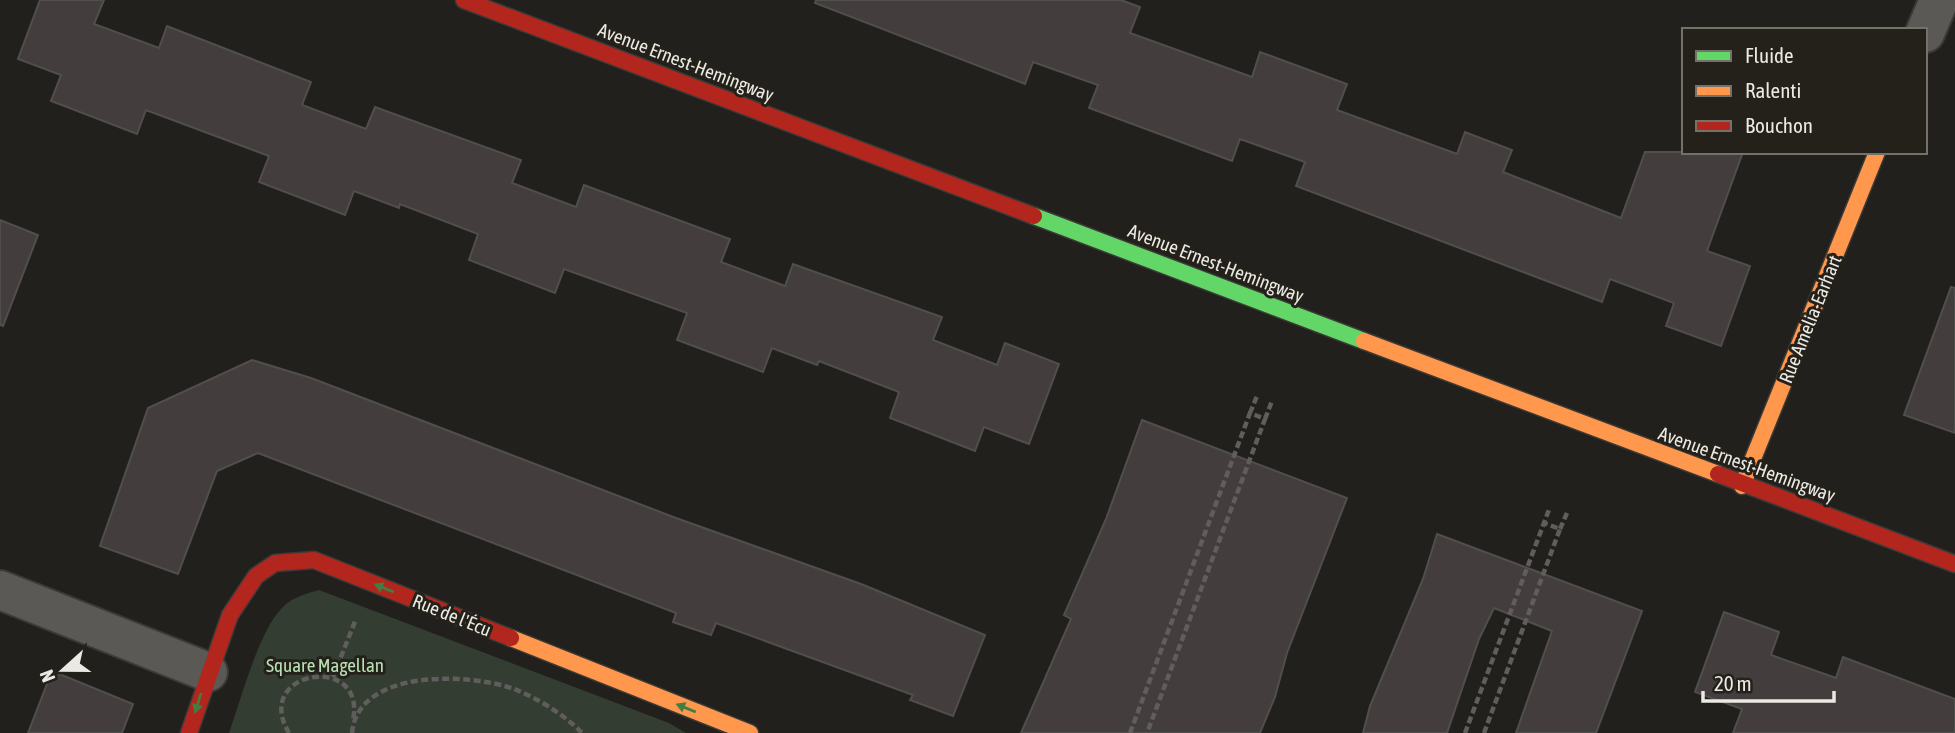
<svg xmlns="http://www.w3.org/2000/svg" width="1955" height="733" viewBox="0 0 1955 733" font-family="'Asap Condensed',sans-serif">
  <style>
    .green { fill: #343d32 }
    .building { fill: #433d3e; stroke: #514e4e; stroke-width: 2 }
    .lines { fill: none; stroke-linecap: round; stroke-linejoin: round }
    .street-casing { stroke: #3c3a37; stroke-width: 42 }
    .fast-casing { stroke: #3c3a37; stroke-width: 19 }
    .slow-casing { stroke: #3c3a37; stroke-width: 19 }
    .jam-casing { stroke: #3c3a37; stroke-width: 19 }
    .path { stroke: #5f5e5c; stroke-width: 4.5; stroke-dasharray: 7 3.5; stroke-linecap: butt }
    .street { stroke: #5a5956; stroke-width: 38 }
    .fast { stroke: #63d668; stroke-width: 16 }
    .slow { stroke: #ff974d; stroke-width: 16 }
    .jam { stroke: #b3261e; stroke-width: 16 }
    .oneway { fill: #447c41 }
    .labels { text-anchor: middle; stroke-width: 6; stroke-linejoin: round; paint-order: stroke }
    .street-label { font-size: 19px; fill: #ebe9e4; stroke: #24211a }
    .park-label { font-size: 19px; fill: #b9e0b5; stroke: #24211a }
  </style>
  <rect width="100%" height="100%" fill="#22201c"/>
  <!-- green -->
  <path class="green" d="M319,590L669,723L686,733H229C241,699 258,634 281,609C290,598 305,594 319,590Z"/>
  <!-- building -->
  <g class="building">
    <path d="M40,0H104L94,24L159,48L167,26L311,82L302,105L366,129L375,107L521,160L512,183L576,207L584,185L730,239L721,262L785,286L793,264L942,317L933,340L997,365L1005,343L1059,364L1029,444L984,427L975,451L890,418L899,392L819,361L817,365L772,348L763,372L677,340L687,313L564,269L555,293L469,260L478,234L400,204L399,208L354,191L345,215L259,182L269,156L146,110L137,134L51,101L61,75L18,59Z"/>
    <path d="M816,0H1121L1140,7L1130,33L1252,77L1260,52L1347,84L1337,110L1457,154L1465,132L1512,150L1503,172L1621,218L1645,152H1743L1707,251L1750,266L1721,346L1666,326L1674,303L1610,279L1602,302L1296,186L1305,162L1240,139L1232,161L1089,108L1098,85L1033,62L1025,84L815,3Z"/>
    <path d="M0,220L38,235L3,326L0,325Z"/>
    <path d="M1951,287L1955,288V433L1904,415Z"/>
    <path d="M252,360L311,378L676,518L861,584L985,635L953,716L910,700L913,695L716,623L711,635L673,622L676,613L258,453L217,471L178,574L100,546L148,408Z"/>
    <path d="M1142,420L1347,498L1287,653L1275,697L1260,733H1021L1071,619L1064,615L1106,519Z"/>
    <path d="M1437,534L1642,611L1596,733H1516L1552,631L1494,608L1479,639L1447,733H1363L1370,706L1423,579Z"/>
    <path d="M1724,612L1779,632L1771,655L1836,678L1843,657L1955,699V733H1733L1742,709L1695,692Z"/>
    <path d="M52,671L133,704L122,733H28Z"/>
  </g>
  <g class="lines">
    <defs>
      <g id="street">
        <path d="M1925,33L1939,0"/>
        <path d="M0,590L208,672"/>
      </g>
      <path id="fast" d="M1034,216L1364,341"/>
      <g id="slow">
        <path d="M1364,341L1718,474"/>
        <path d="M1742,486L1877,152"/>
        <path d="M511,638L750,733"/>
      </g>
      <g id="jam">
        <path d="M464,0L1034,216"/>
        <path d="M1718,474L1955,564"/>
        <path d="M189,733L230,615L256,576L275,563L314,560L511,638"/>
      </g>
    </defs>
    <!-- street casing -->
    <use href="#street" class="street-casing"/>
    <!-- fast casing -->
    <use href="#fast" class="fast-casing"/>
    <!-- slow casing -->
    <use href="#slow" class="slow-casing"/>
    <!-- jam casing -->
    <use href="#jam" class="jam-casing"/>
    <!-- path -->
    <g class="path">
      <path d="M1250,413L1257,396"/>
      <path d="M1265,419L1272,401"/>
      <path d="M1560,529L1567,513"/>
      <path d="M333,677L356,619"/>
      <path d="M289,733C251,670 367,652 353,720"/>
      <path d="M352,733C358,668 470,673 514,689C537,698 565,715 582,733"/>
      <path d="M1130,733L1250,413L1265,419L1147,733"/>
      <path d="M1465,733L1550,507"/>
      <path d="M1484,733L1560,529L1544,523"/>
    </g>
    <!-- street -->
    <use href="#street" class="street"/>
    <!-- fast -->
    <use href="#fast" class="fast"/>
    <!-- slow -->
    <use href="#slow" class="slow"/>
    <!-- jam -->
    <use href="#jam" class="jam"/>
  </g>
  <!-- one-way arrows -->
  <defs><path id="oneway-solid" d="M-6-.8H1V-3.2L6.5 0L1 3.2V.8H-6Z" transform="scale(1.75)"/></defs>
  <g class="oneway">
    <use href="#oneway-solid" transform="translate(384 588) rotate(-158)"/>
    <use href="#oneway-solid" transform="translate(198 703) rotate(107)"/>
    <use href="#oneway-solid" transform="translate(686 708) rotate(-158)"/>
  </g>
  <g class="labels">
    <!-- street labels -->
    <g class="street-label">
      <text transform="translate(686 62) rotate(21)" y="7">Avenue Ernest-Hemingway</text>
      <text transform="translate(1216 263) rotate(21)" y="7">Avenue Ernest-Hemingway</text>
      <text transform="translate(1810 319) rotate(-68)" y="7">Rue Amelia-Earhart</text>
      <text transform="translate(1747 464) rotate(20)" y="7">Avenue Ernest-Hemingway</text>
      <text transform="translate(452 615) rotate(22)" y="7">Rue de l'Écu</text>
    </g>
    <!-- park labels -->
    <g class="park-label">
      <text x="325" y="672">Square Magellan</text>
    </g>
  </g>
  <!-- legend -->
  <rect x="1682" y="28" width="245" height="126" fill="#24211a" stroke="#74716b" stroke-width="2"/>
  <rect x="1696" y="51" width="35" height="10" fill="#63d668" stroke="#74716b" stroke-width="2"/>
  <text x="1745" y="63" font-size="21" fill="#ebe9e4">Fluide</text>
  <rect x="1696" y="86" width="35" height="10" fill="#ff974d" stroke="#74716b" stroke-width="2"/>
  <text x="1745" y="98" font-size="21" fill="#ebe9e4">Ralenti</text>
  <rect x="1696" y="121" width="35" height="10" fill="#b3261e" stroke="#74716b" stroke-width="2"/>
  <text x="1745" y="133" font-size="21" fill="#ebe9e4">Bouchon</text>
  <!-- north arrow -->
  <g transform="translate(63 670) rotate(249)" stroke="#24211a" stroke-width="5" paint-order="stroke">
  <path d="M0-5L12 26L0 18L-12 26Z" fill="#ebe9e4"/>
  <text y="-10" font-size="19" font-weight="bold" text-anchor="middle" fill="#ebe9e4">N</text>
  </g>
  <!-- scale -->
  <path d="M1703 691v10h131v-10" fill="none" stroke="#ebe9e4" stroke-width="3.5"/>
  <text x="1714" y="691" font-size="21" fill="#ebe9e4" stroke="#24211a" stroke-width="5" paint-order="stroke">20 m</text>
</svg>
